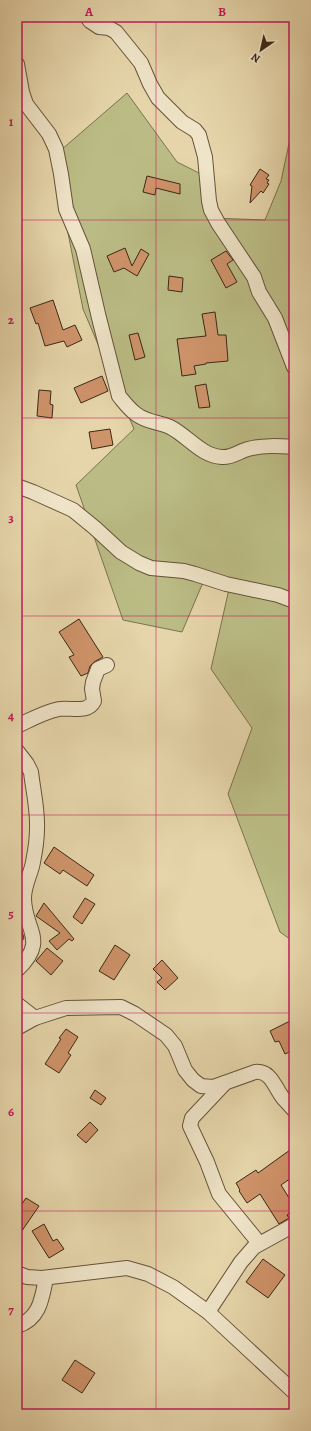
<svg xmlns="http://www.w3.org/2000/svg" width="311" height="1431" viewBox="0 0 311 1431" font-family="Alegreya,serif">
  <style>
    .green { fill: #bbbc85; stroke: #7a724d }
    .building { fill: #cf936a; stroke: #3a2815 }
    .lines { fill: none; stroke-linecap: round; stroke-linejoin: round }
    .minor-casing { stroke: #65533a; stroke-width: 16 }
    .minor { stroke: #efe4c8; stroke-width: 14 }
    .grid { fill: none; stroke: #c2185b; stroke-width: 1; stroke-opacity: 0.55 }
    .neatline { fill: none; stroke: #c2185b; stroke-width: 1.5 }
    .grid-label { font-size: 13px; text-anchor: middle; font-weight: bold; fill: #c2185b }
  </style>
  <rect width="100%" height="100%" fill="#e6d5aa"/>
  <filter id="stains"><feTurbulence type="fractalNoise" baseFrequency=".005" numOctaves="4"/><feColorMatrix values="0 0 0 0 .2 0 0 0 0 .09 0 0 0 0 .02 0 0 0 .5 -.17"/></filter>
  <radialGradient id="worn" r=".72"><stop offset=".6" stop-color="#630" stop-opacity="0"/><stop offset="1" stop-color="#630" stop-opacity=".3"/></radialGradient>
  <!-- green -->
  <path class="green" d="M127,93L177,162L201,174L212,218L265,220L281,181L294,120V942L280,932L228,794L252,728L211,669L229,589L204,580L182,632L123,620L76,485L134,429L83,309L53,157Z"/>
  <!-- building -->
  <g class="building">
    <path d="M260,169L269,175L266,179L269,180L267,183L269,184L263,193L261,191L250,203L252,186L250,185Z"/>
    <path d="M147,176L180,184V194L156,188L155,195L143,192Z"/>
    <path d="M125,248L132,266L141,249L149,254L137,276L124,268L114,272L107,256Z"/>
    <path d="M226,251L233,260L227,264L237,282L226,288L211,260Z"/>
    <path d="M169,276L183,278L182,292L168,290Z"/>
    <path d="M53,300L63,330L75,325L82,340L67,347L64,341L45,346L38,323L36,324L30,308Z"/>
    <path d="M215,312L218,335H226L228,361L206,363V364L194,366L196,374L182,376L177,339L206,336L202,314Z"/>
    <path d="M138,333L145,357L135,360L129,335Z"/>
    <path d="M102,376L108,391L81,403L74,388Z"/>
    <path d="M206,384L210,407L199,408L195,386Z"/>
    <path d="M39,390L51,391L50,404L53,405L52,418L37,416Z"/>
    <path d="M110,429L113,445L92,449L89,432Z"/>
    <path d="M79,619L103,657L94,662L90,666L88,673L81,676L69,657L74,655L59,632Z"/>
    <path d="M54,847L94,875L87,886L63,870L60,874L44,863Z"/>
    <path d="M85,898L95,904L82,924L73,917Z"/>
    <path d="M44,903L74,939L72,941L69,939L57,950L49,941L60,933L36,916Z"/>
    <path d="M17,924L21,928L24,938L17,948Z"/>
    <path d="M115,945L130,955L114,980L99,971Z"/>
    <path d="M47,948L63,961L51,975L36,961Z"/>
    <path d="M162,960L178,978L165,990L157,982L162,978L153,969Z"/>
    <path d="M294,1019V1050L285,1054L279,1041L275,1042L270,1031Z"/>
    <path d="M66,1029L78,1037L68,1053L71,1055L59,1073L45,1064L61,1039L59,1038Z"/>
    <path d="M95,1090L106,1098L101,1105L90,1098Z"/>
    <path d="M90,1122L98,1130L86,1143L77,1135Z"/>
    <path d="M290,1150L294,1155V1176L281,1185L294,1206V1210L287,1215L289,1218L279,1224L260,1194L247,1203L239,1191L240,1190L236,1183L256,1170L258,1173Z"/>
    <path d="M26,1198L39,1206L17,1238V1211Z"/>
    <path d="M44,1224L53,1241L57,1239L64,1249L49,1258L32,1231Z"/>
    <path d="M263,1259L285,1275L268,1298L246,1282Z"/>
    <path d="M75,1360L95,1373L82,1393L62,1380Z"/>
  </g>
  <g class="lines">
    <defs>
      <g id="minor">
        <path d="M87,17L90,21L99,27L109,28L116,32L141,63L150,84L158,98L182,122L195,130L199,135L205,157L209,201L211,210L218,223L254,277L259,292L275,318L294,367"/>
        <path d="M17,64L22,92L26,104L49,134L56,149L61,174L66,209L83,249L99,318L119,396C124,402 129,409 136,414C146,422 158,422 170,427C188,436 201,456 222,457C231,458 240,451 248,449C263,445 279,446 294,447"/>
        <path d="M17,486L33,492L73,510L95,528L121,552L139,563L151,568L184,571L195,574L226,584L278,595L294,601"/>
        <path d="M17,726C30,720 44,712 59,709C70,707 88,714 94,701L92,689L93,682L98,669L107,665"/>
        <path d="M17,751L27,764L31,772C33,790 38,810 37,829C37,840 35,852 33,862C31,874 24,885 24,898C24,930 49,940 17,970"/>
        <path d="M17,1004L35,1018"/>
        <path d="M17,1028L35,1018L66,1008L121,1007L135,1014L166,1035L175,1046L185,1070L193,1080L201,1086L213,1087L255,1072C271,1070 275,1088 283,1098C287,1102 290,1106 294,1110"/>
        <path d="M225,1083L192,1118L190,1126L207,1162L219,1194L259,1243"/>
        <path d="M17,1273L27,1277L42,1278L127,1268L148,1274L173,1287L208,1312L294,1392"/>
        <path d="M208,1312L241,1262L254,1247L294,1225"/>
        <path d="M17,1326C40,1319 42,1298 46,1278"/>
      </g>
    </defs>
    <!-- minor casing -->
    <use href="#minor" class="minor-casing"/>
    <!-- minor -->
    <use href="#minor" class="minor"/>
  </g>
  <!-- grid -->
  <path class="grid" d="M156,17V1414M17,220H294M17,418H294M17,616H294M17,815H294M17,1013H294M17,1211H294"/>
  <!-- margin -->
  <rect width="311" height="1431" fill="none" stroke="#e6d5aa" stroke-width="44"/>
  <!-- north arrow -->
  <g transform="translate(261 50) rotate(214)" stroke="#efe4c8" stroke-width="3" paint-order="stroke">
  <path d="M0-3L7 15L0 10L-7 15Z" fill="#3a2815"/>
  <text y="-6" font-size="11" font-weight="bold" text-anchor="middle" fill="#3a2815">N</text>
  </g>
  <rect x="22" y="22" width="267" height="1387" class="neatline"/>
  <g class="grid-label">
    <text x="89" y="16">A</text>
    <text x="222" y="16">B</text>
    <text x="11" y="126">1</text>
    <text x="11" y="324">2</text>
    <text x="11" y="522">3</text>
    <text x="11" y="720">4</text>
    <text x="11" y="918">5</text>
    <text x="11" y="1116">6</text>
    <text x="11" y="1314">7</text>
  </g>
  <rect width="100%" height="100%" filter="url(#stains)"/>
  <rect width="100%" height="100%" fill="url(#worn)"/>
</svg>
